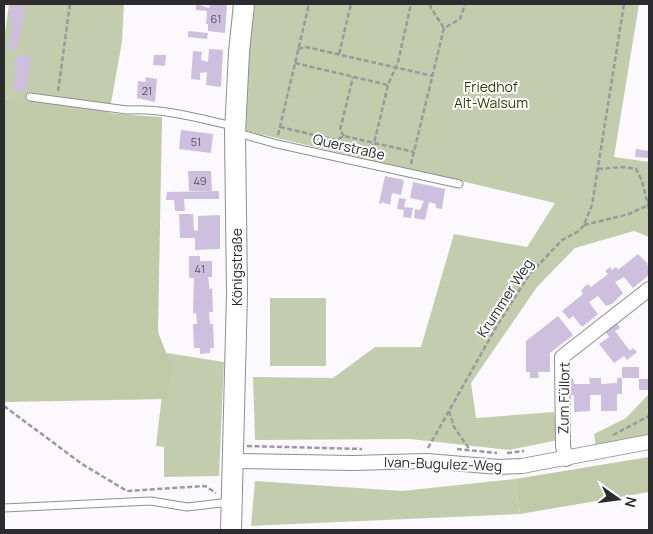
<svg xmlns="http://www.w3.org/2000/svg" width="653" height="534" viewBox="0 0 653 534" font-family="Manrope,sans-serif">
  <style>
    .green { fill: #c3ccad }
    .forest { fill: #c0c9a8 }
    .building { fill: #cfbfde }
    .lines { fill: none; stroke-linecap: round; stroke-linejoin: round }
    .lane-casing { stroke: #8f8d91; stroke-width: 9 }
    .street-casing { stroke: #8f8d91; stroke-width: 16 }
    .secondary-casing { stroke: #8f8d91; stroke-width: 22 }
    .path { stroke: #9a999c; stroke-width: 2.5; stroke-dasharray: 5 2.5; stroke-linecap: butt }
    .lane { stroke: #fff; stroke-width: 7 }
    .street { stroke: #fff; stroke-width: 14 }
    .secondary { stroke: #fff; stroke-width: 20 }
    .labels { text-anchor: middle; stroke-width: 4; stroke-linejoin: round; paint-order: stroke }
    .number-label { font-size: 11px; fill: #555059 }
    .park-label { font-size: 14px; fill: #323c04; stroke: #fff }
    .street-label { font-size: 14px; fill: #2c2b2d; stroke: #fff }
  </style>
  <rect width="100%" height="100%" fill="#fbf9fd"/>
  <!-- green -->
  <g class="green">
    <path d="M9,4H124L122,42L109,114L41,105L4,98V40Z"/>
    <path d="M255,4H639L614,157L649,162V237L634,231L575,248L537,287L471,383L476,418L554,412L558,440L509,450L410,439L255,440L253,377L333,378L375,347H421L454,234L527,247L555,203L246,131L249,52Z"/>
    <rect x="270" y="298" width="56" height="68"/>
    <path d="M167,353L224,362L219,476L164,477V447L156,446Z"/>
    <path d="M649,394V434L596,447L594,434L626,418Z"/>
    <path d="M515,479L520,514L251,526L255,481L402,491Z"/>
  </g>
  <!-- forest -->
  <g class="forest">
    <path d="M4,98C56,108 109,114 162,117L158,332L171,365L168,399L4,402Z"/>
    <path d="M649,457V492L520,514L515,479Z"/>
  </g>
  <!-- building -->
  <g class="building">
    <path d="M12,4H26L17,50L8,49L13,19L9,18Z"/>
    <path d="M196,4L209,8L210,4H227L225,33L208,31V24H206L207,11L196,10Z"/>
    <path d="M188,31L208,33L207,39L188,37Z"/>
    <path d="M209,49L223,50L221,87L206,85L207,72L200,73V80L191,79L193,51L202,52L201,60L208,62Z"/>
    <path d="M16,55L31,56L26,92L13,90L16,72H14Z"/>
    <path d="M154,55H166L165,66L153,65Z"/>
    <path d="M146,77L157,79L155,102L137,98L138,81L145,82Z"/>
    <path d="M181,130L213,134L211,153L179,149Z"/>
    <path d="M636,149L649,151V158L635,157Z"/>
    <path d="M188,171H211L212,191H189Z"/>
    <path d="M385,176L404,180L401,195L392,193L390,205L382,202L381,204L379,203Z"/>
    <path d="M413,182L445,189L442,209L436,208V204L429,202L425,220L414,218L415,209L420,210L424,201L410,198Z"/>
    <path d="M219,191V199H184L185,211H175L174,200H166L167,192Z"/>
    <path d="M399,198L406,199L404,207L413,208L411,218L403,217L404,210L397,209Z"/>
    <path d="M179,214H193L194,230L198,231V216L220,215V249L195,250V238H180Z"/>
    <path d="M638,254L647,263L649,269V275L633,288L624,277L615,282L623,293L612,304L606,306L598,296L589,302L598,314L586,324L582,327L573,316L569,319L562,311L583,294L581,291L584,287L588,284L591,287L608,274L605,271L610,267L612,270L616,267L618,270Z"/>
    <path d="M189,256H200V261H212V277H208L209,283V289L212,288L213,312H209L210,324H213L214,348H210V353L200,354V348H194L193,324H197L196,313H193L194,278H189Z"/>
    <path d="M558,316L573,335L550,353V372H538L539,378H530V372H526V341Z"/>
    <path d="M617,323L620,328L615,331L630,351L633,348L637,352L627,360L624,356L614,363L599,344L609,337L606,332Z"/>
    <rect x="622" y="367" width="17" height="11"/>
    <path d="M573,378L574,384H590L589,378H601V384L617,383V378H622V394H617V411H601V395H590V411L574,412V395H568V379Z"/>
    <rect x="639" y="379" width="10" height="11"/>
  </g>
  <g class="lines">
    <defs>
      <g id="lane">
        <path d="M30,97L127,110C163,108 198,118 233,126"/>
        <path d="M238,133L277,144L459,184"/>
        <path d="M4,508L151,501L187,507L230,502"/>
      </g>
      <g id="street">
        <path d="M566,459L563,446L562,357L649,289"/>
        <path d="M234,461L352,463L427,461L499,467L522,466L649,442"/>
      </g>
      <path id="secondary" d="M231,530L237,293L235,133L239,52L244,4"/>
    </defs>
    <!-- lane casing -->
    <use href="#lane" class="lane-casing"/>
    <!-- street casing -->
    <use href="#street" class="street-casing"/>
    <!-- secondary casing -->
    <use href="#secondary" class="secondary-casing"/>
    <!-- path -->
    <g class="path">
      <path d="M430,4L431,8L444,28"/>
      <path d="M298,49L306,47L433,76"/>
      <path d="M339,54L351,4"/>
      <path d="M295,63L388,85"/>
      <path d="M58,91L70,4"/>
      <path d="M280,127L336,140L344,136L414,152"/>
      <path d="M278,135L309,4"/>
      <path d="M344,136L340,130L353,77"/>
      <path d="M371,156L388,85L398,62L411,4"/>
      <path d="M411,164L444,28L460,19L465,4"/>
      <path d="M598,169L624,167L636,169L642,181L649,209"/>
      <path d="M584,225L629,214L648,205L649,202"/>
      <path d="M4,406L82,464L127,491L205,486L216,493"/>
      <path d="M449,411L454,427L470,450"/>
      <path d="M613,435L649,416"/>
      <path d="M247,446L362,449"/>
      <path d="M428,448L498,324L529,275L562,240L579,231L584,225L592,205L624,4"/>
      <path d="M457,449L497,453"/>
      <path d="M507,453L524,451"/>
    </g>
    <!-- lane -->
    <use href="#lane" class="lane"/>
    <!-- street -->
    <use href="#street" class="street"/>
    <!-- secondary -->
    <use href="#secondary" class="secondary"/>
  </g>
  <g class="labels">
    <!-- number labels -->
    <g class="number-label">
      <text x="216" y="23">61</text>
      <text x="147" y="95">21</text>
      <text x="196" y="146">51</text>
      <text x="200" y="185">49</text>
      <text x="200" y="273">41</text>
    </g>
    <!-- park labels -->
    <g class="park-label">
      <text x="491" y="92">Friedhof<tspan x="491" dy="16">Alt-Walsum</tspan></text>
    </g>
    <!-- street labels -->
    <g class="street-label">
      <text transform="translate(349 147) rotate(13)" y="5">Querstraße</text>
      <text transform="translate(237 267) rotate(-90)" y="5">Königstraße</text>
      <text transform="translate(505 298) rotate(-57)" y="5">Krummer Weg</text>
      <text transform="translate(564 398) rotate(-89)" y="5">Zum Füllort</text>
      <text transform="translate(443 464) rotate(2)" y="5">Ivan-Bugulez-Weg</text>
    </g>
  </g>
  <!-- border -->
  <rect width="653" height="534" fill="none" stroke="#2c2b2d" stroke-width="10"/>
  <!-- north arrow -->
  <g transform="translate(618 499) rotate(104)" stroke="#ffffff" stroke-width="4" paint-order="stroke">
  <path d="M0-4L9 19L0 12L-9 19Z" fill="#2c2b2d"/>
  <text y="-8" font-size="14" font-weight="bold" text-anchor="middle" fill="#2c2b2d">N</text>
  </g>
</svg>
